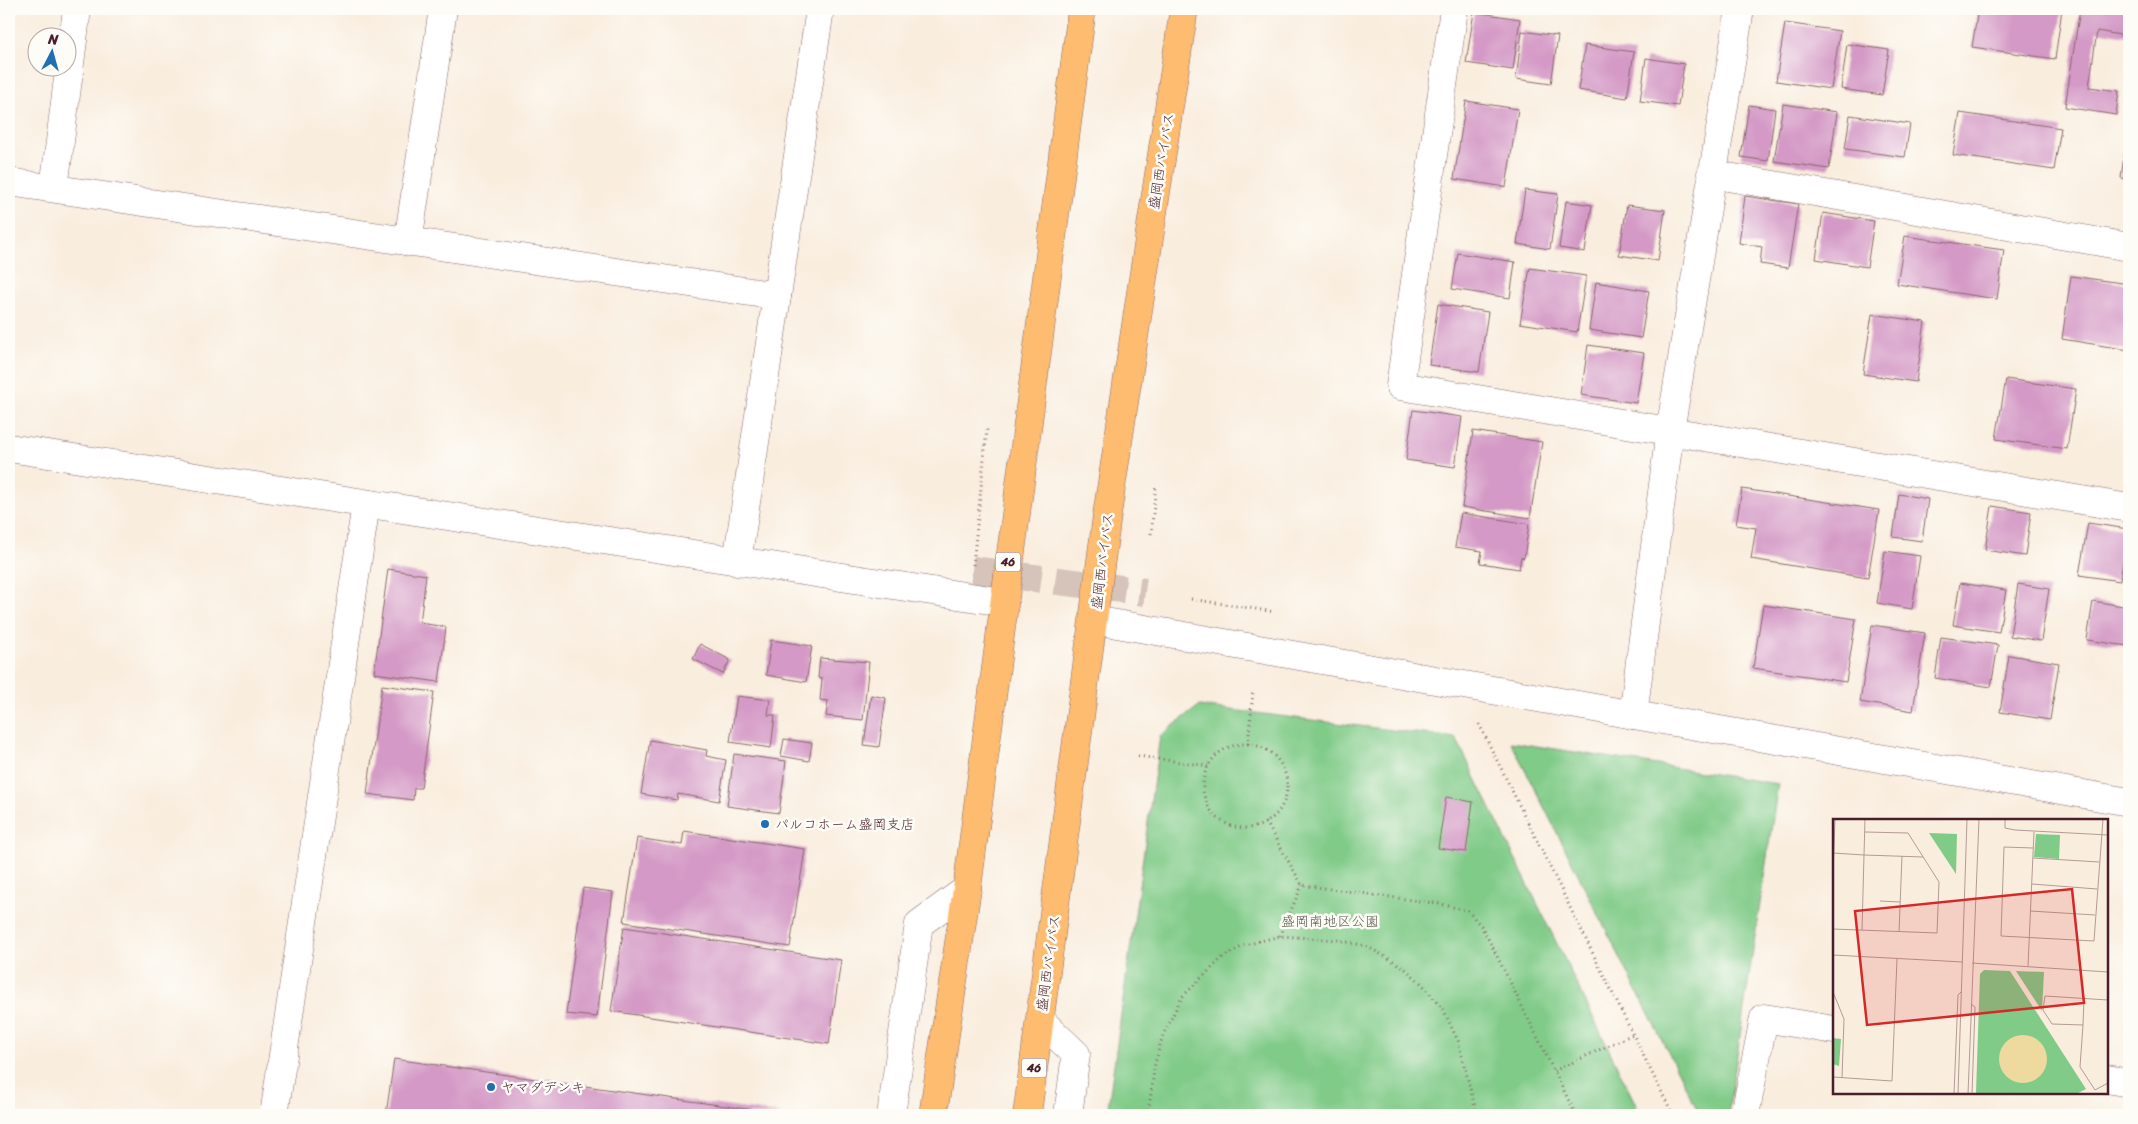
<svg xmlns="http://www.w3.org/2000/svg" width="2138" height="1124" viewBox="0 0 2138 1124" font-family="Sriracha,'Klee One',sans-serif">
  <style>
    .green { fill: #80cb88; stroke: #65755a }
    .building { fill: #d499c6 }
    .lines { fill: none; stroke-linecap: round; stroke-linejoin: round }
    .minor-tunnel { stroke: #d6c4ba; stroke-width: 28; stroke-dasharray: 28 14; stroke-linecap: butt }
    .minor-casing { stroke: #87676a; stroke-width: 29 }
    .highway-casing { stroke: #87676a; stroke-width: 29 }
    .path { stroke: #87676a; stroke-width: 3; stroke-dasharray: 1 4; stroke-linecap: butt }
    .minor { stroke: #fff; stroke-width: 28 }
    .highway { stroke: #fdbc70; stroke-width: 28 }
    .poi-dot { fill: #1f6fb2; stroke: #fdfcf7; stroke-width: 2 }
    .labels { text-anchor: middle; stroke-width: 5; stroke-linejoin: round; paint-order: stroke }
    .shield { fill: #fdfcf7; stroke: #806168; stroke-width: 1 }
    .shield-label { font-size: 12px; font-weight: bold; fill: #4a1f2b }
    .street-label { font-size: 14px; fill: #4a1f2b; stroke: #fdfcf7 }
    .poi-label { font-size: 14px; fill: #4a1f2b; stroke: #fdfcf7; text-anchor: start }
    .park-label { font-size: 14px; fill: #5d5b4c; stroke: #fdfcf7 }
    .inset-road { fill: none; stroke: #b39b96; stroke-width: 1 }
    .view { fill: #d62828; fill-opacity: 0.15; stroke: #d62828; stroke-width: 2.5 }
    .inset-edge { fill: none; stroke: #4a1f2b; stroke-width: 2.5 }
  </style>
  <rect width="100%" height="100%" fill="#fdfcf7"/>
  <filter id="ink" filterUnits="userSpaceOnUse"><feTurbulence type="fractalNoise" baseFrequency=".02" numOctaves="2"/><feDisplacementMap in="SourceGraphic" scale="10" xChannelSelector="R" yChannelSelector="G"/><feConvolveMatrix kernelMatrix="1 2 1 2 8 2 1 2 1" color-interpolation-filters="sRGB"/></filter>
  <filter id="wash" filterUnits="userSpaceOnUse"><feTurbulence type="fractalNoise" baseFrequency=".0096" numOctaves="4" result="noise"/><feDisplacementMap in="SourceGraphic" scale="20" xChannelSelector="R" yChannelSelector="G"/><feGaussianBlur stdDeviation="1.12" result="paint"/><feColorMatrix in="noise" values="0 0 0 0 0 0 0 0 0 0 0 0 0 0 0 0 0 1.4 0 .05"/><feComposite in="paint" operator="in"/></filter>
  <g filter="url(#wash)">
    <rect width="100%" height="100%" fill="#f9edde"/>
    <!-- green -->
    <g class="green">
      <path d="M1199,706L1456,738L1641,1115H1107L1160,736Z"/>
      <path d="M1511,742L1778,784L1728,1115H1700Z"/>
    </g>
    <g id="blocks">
      <!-- building -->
      <g class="building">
        <path d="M1978,9H2062L2055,59L1972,47Z"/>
        <path d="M2080,9H2129L2126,36L2097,31L2089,87L2119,91L2116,115L2065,107Z"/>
        <path d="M1474,12L1520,19L1513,70L1466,63Z"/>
        <path d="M1785,23L1840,31L1831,89L1776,81Z"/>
        <path d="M1522,31L1558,36L1551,84L1516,79Z"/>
        <path d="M1847,44L1889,50L1882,95L1841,89Z"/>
        <path d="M1585,45L1634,52L1627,98L1578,90Z"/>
        <path d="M1646,58L1684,64L1678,106L1640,101Z"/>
        <path d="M1466,101L1518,109L1506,187L1454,179Z"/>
        <path d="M1783,104L1837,112L1829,169L1774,161Z"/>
        <path d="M1749,105L1775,109L1768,161L1741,157Z"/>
        <path d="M1960,113L2061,128L2054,170L1953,155Z"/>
        <path d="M1850,115L1910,124L1905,157L1845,149Z"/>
        <path d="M2127,133L2129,134V179L2121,178Z"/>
        <path d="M1525,190L1558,194L1550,249L1517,244Z"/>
        <path d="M1745,196L1798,204L1788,268L1760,264L1762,247L1739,243Z"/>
        <path d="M1566,201L1592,205L1585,252L1559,248Z"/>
        <path d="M1627,205L1665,210L1658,261L1619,255Z"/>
        <path d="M1823,213L1874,221L1867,267L1816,259Z"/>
        <path d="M1905,236L2004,250L1997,299L1897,284Z"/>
        <path d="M1458,253L1515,262L1510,298L1452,289Z"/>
        <path d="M1530,268L1586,276L1577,332L1520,323Z"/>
        <path d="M2071,276L2129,284V350L2062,339Z"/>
        <path d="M1596,282L1649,291L1641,338L1589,330Z"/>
        <path d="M1438,304L1488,312L1479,372L1429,365Z"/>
        <path d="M1872,314L1925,322L1916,382L1863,374Z"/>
        <path d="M1588,345L1644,353L1636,403L1581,395Z"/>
        <path d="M2006,379L2076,389L2067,449L1996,439Z"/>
        <path d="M1413,410L1462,417L1455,467L1406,460Z"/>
        <path d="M1473,431L1542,442L1530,518L1462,507Z"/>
        <path d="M1742,489L1879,510L1868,578L1751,559L1756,528L1736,525Z"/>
        <path d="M1899,494L1928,499L1922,541L1893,537Z"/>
        <path d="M1992,506L2031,512L2025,556L1985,550Z"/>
        <path d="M1461,513L1529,524L1524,558L1521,557L1519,569L1480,563L1482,551L1455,547Z"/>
        <path d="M2088,523L2128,529L2120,581L2079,575Z"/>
        <path d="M1885,551L1920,556L1912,609L1877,603Z"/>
        <path d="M388,569L426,575L420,623L446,627L439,682L374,673Z"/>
        <path d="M1960,583L2006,590L1999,632L1953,625Z"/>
        <path d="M2018,584L2049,589L2041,641L2010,636Z"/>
        <path d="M2093,601L2129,607L2128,646L2087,640Z"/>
        <path d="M1763,605L1856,619L1846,682L1753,668Z"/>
        <path d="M1872,625L1925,633L1913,711L1860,702Z"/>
        <path d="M1941,637L1998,645L1991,687L1935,678Z"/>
        <path d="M771,640L812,646L806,682L766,675Z"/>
        <path d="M700,644L730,660L723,674L693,659Z"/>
        <path d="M2009,655L2059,663L2050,720L2000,712Z"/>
        <path d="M820,658L869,662L863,720L826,716L828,701L820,700L822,679L818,678Z"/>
        <path d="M382,685L434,692L421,788H414L413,800L367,794Z"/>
        <path d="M871,695L886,698L879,747L864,745Z"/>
        <path d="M737,696L770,700L768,715H775L771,748L730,742Z"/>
        <path d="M784,739L812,743L809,761L781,756Z"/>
        <path d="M650,740L707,750L706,756L726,760L719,801L678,794L677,800L641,794Z"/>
        <path d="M734,754L786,761L779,813L727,806Z"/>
        <path d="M1446,797L1473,802L1466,852L1438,848Z"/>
        <path d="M684,831L805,849L790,947L624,922L637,838L682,845Z"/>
        <path d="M583,888L613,892L597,1017L566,1014Z"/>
        <path d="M624,927L841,960L829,1044L611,1011Z"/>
        <path d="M394,1059L782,1114V1115H386Z"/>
      </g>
    </g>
  </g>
  <g filter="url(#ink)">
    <use href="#blocks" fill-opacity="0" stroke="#87676a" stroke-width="1"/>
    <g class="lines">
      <!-- minor-tunnel -->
      <path class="minor-tunnel" d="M972,570L1145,592"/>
      <defs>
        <g id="minor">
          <path d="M1454,9L1400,386L2129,508"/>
          <path d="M1711,174L2129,247"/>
          <path d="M9,182L777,296L820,9"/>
          <path d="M54,188L77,9"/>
          <path d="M408,242L443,9"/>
          <path d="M9,448L1003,602"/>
          <path d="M737,562L777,296"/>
          <path d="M1094,620L2129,802"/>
          <path d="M1633,715L1670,431L1740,9"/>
          <path d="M1040,1020L1076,1054L1068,1115"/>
          <path d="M2107,1079L2129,1083"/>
          <path d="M274,1115L366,504"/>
          <path d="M891,1115L919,924L967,889"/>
          <path d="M1745,1115L1764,1018L1834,1030"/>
        </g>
        <g id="highway">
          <path d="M933,1115L967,889L1082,9"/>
          <path d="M1027,1115L1107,515L1184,9"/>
        </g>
      </defs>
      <!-- minor casing -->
      <use href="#minor" class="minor-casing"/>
      <!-- highway casing -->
      <use href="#highway" class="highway-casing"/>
      <!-- path -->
      <g class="path">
        <path d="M1151,534L1156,486"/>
        <path d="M973,565L987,429"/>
        <path d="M1191,599L1275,612"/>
        <path d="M1479,724L1673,1115"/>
        <circle cx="1245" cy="786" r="42"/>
        <path d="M1248,744L1253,692"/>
        <path d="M1138,756L1208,766"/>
        <path d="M1266,822L1302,885L1441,904L1468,911L1481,926L1491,944L1576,1115"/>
        <path d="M1280,936L1302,885"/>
        <path d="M1554,1071L1633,1034"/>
        <path d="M1148,1115L1155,1063L1163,1035L1182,997L1223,957L1245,945L1280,936L1338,940L1366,946L1402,966L1422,984L1444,1011L1458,1041L1477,1115"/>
      </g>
      <!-- minor -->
      <use href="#minor" class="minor"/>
      <!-- highway -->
      <use href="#highway" class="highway"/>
    </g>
  </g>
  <!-- markers -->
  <g class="poi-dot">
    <circle cx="765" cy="824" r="5"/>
    <circle cx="491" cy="1087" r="5"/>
  </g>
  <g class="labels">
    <!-- shield labels -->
    <g class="shield">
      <rect x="995.5" y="552.5" width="25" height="19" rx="4"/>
      <rect x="1021.5" y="1058.5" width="25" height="19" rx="4"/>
    </g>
    <g class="shield-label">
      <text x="1008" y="566">46</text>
      <text x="1034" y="1072">46</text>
    </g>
    <!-- street labels -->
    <g class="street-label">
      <text transform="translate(1161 161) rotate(-81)" y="5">盛岡西バイパス</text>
      <text transform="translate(1102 561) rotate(-83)" y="5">盛岡西バイパス</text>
      <text transform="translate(1048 963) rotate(-82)" y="5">盛岡西バイパス</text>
    </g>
    <!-- poi labels -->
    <g class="poi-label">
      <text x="775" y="829">パルコホーム盛岡支店</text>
      <text x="501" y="1092">ヤマダデンキ</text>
    </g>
    <!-- park labels -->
    <g class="park-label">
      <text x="1330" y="926">盛岡南地区公園</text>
    </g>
  </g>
  <!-- overview -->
  <g transform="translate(1833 819)">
    <rect width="275" height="275" fill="#f9edde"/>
    <path d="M96,14L124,15L123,55ZM203,15L227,16L226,40L201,38ZM151,151L177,152L253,270L243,275L143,274L147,155ZM183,152L211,153L209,192ZM0,219L8,220L6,247L0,245Z" fill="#80cb88"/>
    <path d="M166 240a24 24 0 1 1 48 0a24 24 0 1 1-48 0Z" fill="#eeda9e"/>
    <path class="inset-road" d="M172,0V9L182,11L275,16M200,29L171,28L168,117L261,122L270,0M0,34L31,36L32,0M200,39L266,43M0,55L2,0M199,65L264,70M47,82L67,83M197,92L262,96M0,110L104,114L106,63L75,14L32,13M29,111L31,36L90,38M66,113L69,37M0,136L130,143M139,144L275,153M195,147L201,13M0,173L11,200L9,259M251,180L250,206L219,205L210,191L212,177L275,181M138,185L142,188L139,275M250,206L247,248L262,271L275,264M0,258L59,262L64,140M121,275L125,176L128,173M125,275L134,0M135,275L146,0"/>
    <path class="view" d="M239,70L251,184L34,206L22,92Z"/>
    <rect width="275" height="275" class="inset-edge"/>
  </g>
  <!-- margin -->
  <rect width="2138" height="1124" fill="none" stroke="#fdfcf7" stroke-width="30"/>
  <!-- north arrow -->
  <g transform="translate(52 52) rotate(6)"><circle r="24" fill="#fdfcf7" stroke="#b5a4a5"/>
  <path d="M0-4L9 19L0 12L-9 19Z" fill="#1f6fb2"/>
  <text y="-8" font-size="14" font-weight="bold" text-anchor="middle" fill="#4a1f2b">N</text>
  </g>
</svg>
